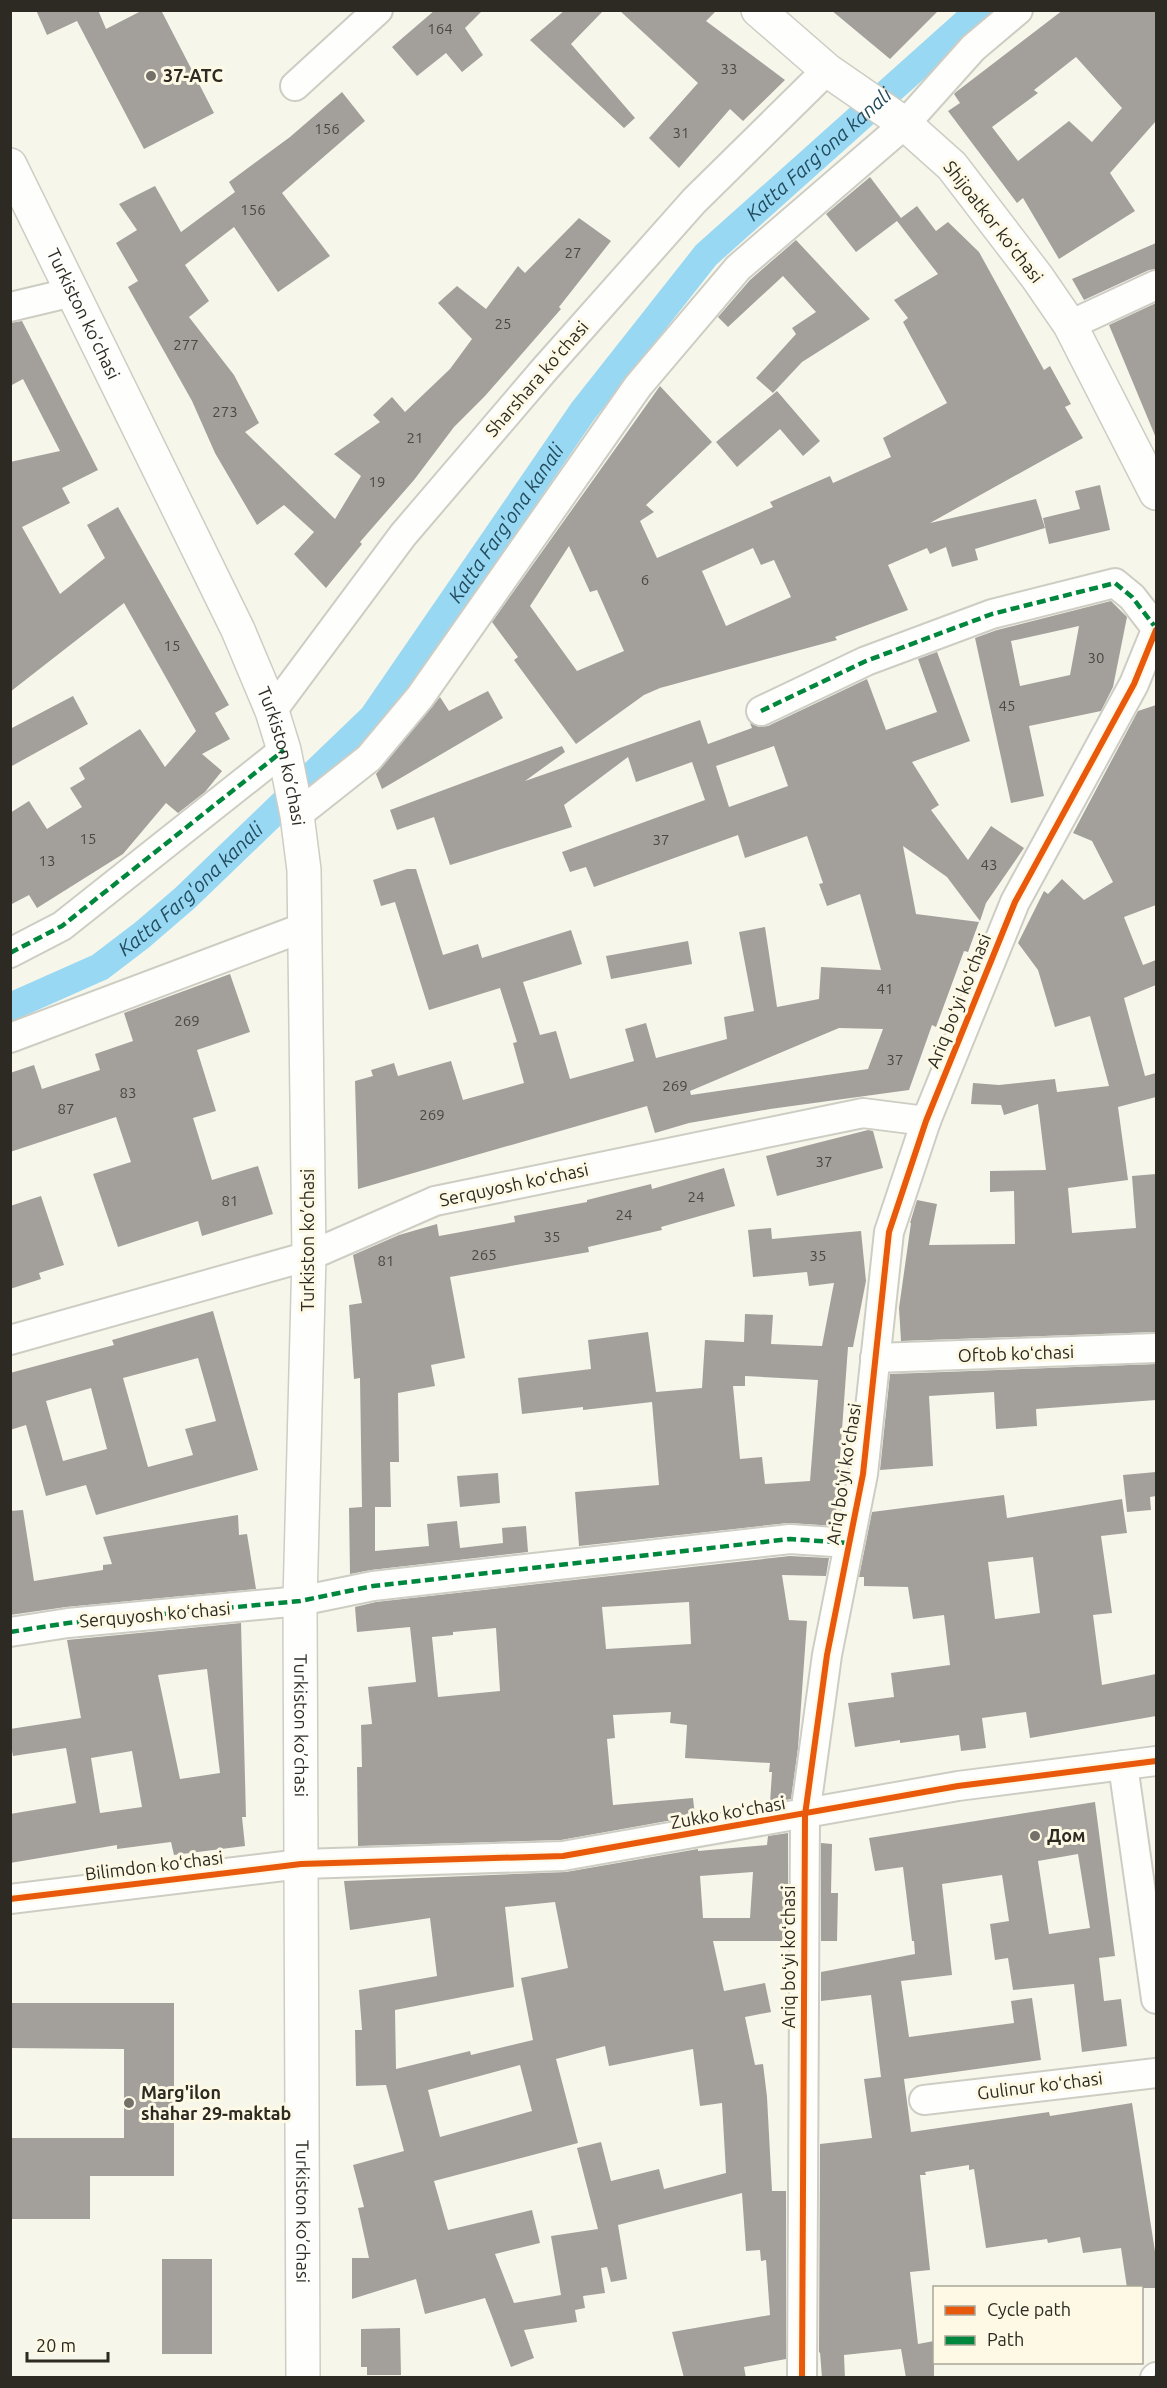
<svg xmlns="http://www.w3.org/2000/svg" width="1167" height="2388" viewBox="0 0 1167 2388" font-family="Ubuntu,sans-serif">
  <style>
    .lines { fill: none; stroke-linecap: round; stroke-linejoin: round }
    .canal { stroke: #98d8f3; stroke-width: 28 }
    .building { fill: #a3a09c; fill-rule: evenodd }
    .minor-casing { stroke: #cecdc4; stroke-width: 32 }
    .tertiary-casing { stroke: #cecdc4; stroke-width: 36 }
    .secondary-casing { stroke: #cecdc4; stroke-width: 36 }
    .minor { stroke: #fefefc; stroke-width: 28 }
    .tertiary { stroke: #fefefc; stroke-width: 33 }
    .secondary { stroke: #fefefc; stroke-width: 33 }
    .quiet { stroke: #00873e; stroke-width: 4.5; stroke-dasharray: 9 4.5; stroke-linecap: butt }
    .cycleway-casing { stroke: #fdf9e5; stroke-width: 10 }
    .cycleway { stroke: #e8590c; stroke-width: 6 }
    .poi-dot { fill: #737169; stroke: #fdf9e5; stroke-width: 2 }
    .labels { text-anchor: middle; stroke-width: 6; stroke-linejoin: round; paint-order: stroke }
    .number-label { font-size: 15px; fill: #4a4841 }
    .poi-label { font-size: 18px; font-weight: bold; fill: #2c2a23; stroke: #fdf9e5; text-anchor: start }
    .street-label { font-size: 18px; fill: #2c2a23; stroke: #fdf9e5 }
    .water-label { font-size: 20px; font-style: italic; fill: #234b5e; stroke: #fdf9e5 }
  </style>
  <rect width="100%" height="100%" fill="#f7f6eb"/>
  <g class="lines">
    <!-- canal -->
    <path class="canal" id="s1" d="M10,1007L100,967L142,935L185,898L373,717L583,411L706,255L980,10"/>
  </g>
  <!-- building -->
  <g class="building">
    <path d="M36,10H98L106,29L143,10H161L214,113L144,149L77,21L47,35Z"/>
    <path d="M435,10H483L465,28L483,55L462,72L446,53L417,76L392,47Z"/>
    <path d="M565,10H604L571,44L635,118L624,128L530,40Z"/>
    <path d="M619,10H717L706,21L785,80L743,121L730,109L679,168L649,138L698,83Z"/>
    <path d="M831,10H939L890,59Z"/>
    <path d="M1063,10H1156V121L1110,173L1135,211L1059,259L1023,198L1017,203L948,111L960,103L954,94L956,92ZM1076,57L1122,108L1092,142L1069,121L1018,161L992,127L1038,93L1034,90Z"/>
    <path d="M342,92L365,121L282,193L330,256L278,292L234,227L185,265L209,301L189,317L234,375L259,423L245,432L335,519L361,476L334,454L380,422L373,415L392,397L405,412L450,369L472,339L438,303L457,286L486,309L518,266L525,273L579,218L611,241L559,307L561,309L485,396L454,427L414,480L360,542L362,544L326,588L294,554L314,532L284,505L257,525L215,453L192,401L128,287L138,281L116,243L137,230L119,204L155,186L181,232L235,192L229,182L290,137Z"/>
    <path d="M870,177L901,218L917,206L936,231L948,222L979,252L1044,370L1050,366L1071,404L1065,407L1083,438L930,523L1036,499L1045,528L975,549L978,560L952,567L946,547L930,554L927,548L888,565L908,610L835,637L837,640L660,688L644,695L576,744L514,660L518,657L492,622L660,386L712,442L646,505L654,512L640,521L657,558L773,507L770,502L830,476L833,483L891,457L883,438L947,403L903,322L908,318L894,300L938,274L897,221L856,252L826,214ZM569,546L590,592L597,590L624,651L577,671L530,606ZM753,548L761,565L774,560L791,597L726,626L702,571Z"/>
    <path d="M796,240L870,319L802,362L773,393L756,378L796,334L792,328L816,312L783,276L728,327L718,317L750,280Z"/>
    <path d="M1156,243V269L1149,270L1084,300L1072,279Z"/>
    <path d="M1156,303V438L1109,325Z"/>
    <path d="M22,321L98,470L62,488L70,503L22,527L60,594L105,558L87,525L118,507L229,705L215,713L230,739L202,754L222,771L205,792L178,813L166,803L123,854L37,908L29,895L10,905V813L29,801L47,829L82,807L70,788L85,779L79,768L140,729L165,767L196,731L124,603L10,692V462L60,451L23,379L10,386V323Z"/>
    <path d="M777,391L820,441L803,456L780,429L737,467L716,442Z"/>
    <path d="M1100,485L1110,530L1049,544L1043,518L1080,509L1075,491Z"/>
    <path d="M1111,601L1127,617L1113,687L1101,711L1029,726L1044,796L1011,803L975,638L997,630ZM1079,626L1070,675L1020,686L1011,641Z"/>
    <path d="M937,652L970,741L912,762L939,805L931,810L968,860L991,826L1024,848L986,903L980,921L947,877L903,846L916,914L979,922L968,952L964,951L936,1027L932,1025L909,1090L770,1109L689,1123L655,1133L647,1106L358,1189L355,1081L373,1076L371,1070L394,1063L398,1076L451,1061L463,1100L524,1083L513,1043L517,1042L500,988L429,1010L395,902L381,906L373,880L407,869H416L443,955L478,944L482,958L571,930L582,964L523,982L540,1035L556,1031L570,1079L634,1061L625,1029L646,1023L656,1058L727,1039L724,1017L754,1011L739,932L765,927L777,1007L819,999L821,967L881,970L860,894L827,906L819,884L823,883L807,836L745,858L738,835L594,887L586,867L570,872L562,852L705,800L692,762L636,782L628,757L564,805L572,827L450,865L434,817L397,830L390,810L562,746L565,752L525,781L700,720L708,744L752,728L750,723L759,727L768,726L867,679L886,730L937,712L918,659ZM774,746L788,786L729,807L716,766ZM839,1028L883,1029L868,1069L691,1095L690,1091Z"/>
    <path d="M488,691L503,718L382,789L376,774L440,697L449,711Z"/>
    <path d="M73,696L88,724L10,767V729Z"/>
    <path d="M1156,705V905L1124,917L1143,965L1156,960V985L1124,998L1145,1076L1156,1073V1097L1118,1107L1128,1180L1068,1188L1072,1233L1136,1228L1132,1176L1156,1174V1285H1155L1156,1332L901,1341L899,1308L911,1223H910L917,1200L937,1204L929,1245L1015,1244L1014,1191L990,1192V1171L1046,1170L1038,1104L1004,1115L1001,1105L971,1104L973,1083L999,1085L1055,1079L1057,1092L1109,1086L1090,1016L1055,1027L1038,970L1018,943L1044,891L1048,894L1062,879L1084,900L1113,882L1092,841L1073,833L1138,711Z"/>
    <path d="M688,941L692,964L611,979L606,956Z"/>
    <path d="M230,974L250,1032L197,1050L216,1111L193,1118L212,1180L258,1166L273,1214L202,1236L198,1221L118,1247L93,1174L131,1162L116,1117L10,1152V1073L34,1065L42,1089L100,1070L95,1054L133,1041L124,1013Z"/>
    <path d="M868,1130L873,1131L883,1168L777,1196L766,1156Z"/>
    <path d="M724,1168L735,1206L661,1227L662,1230L588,1247L589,1252L450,1277L465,1358L431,1365L435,1386L398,1393L399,1462H390L391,1507H375V1551L429,1546L427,1524L457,1521L460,1548L503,1543L502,1528L526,1526L528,1552L371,1570L350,1574L349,1508L362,1507L360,1378L354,1379L349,1305L362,1303L353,1255L399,1235L437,1224L439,1236L515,1222L514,1216L587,1202V1200L651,1184L652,1189Z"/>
    <path d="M41,1196L64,1265L39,1273L41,1279L10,1289V1206Z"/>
    <path d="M771,1228L772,1239L861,1231L866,1281L853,1347H848L835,1526L788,1523L579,1546L575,1492L659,1485L652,1402L583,1410V1407L522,1414L518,1378L591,1369L588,1340L648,1332L656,1392L702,1388L705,1340L744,1342L745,1314L773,1315L771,1344L822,1346L834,1283L809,1286L807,1272L753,1277L748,1230ZM745,1376L818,1380L810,1481L765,1484L762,1457L740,1459L733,1386H745Z"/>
    <path d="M213,1311L258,1470L96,1515L86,1485L46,1496L26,1425L10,1430V1373L114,1345L112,1340ZM198,1358L216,1421L185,1429L193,1455L148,1467L123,1378ZM91,1388L107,1449L63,1461L46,1401Z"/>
    <path d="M1156,1364V1400L1036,1409L1037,1426L996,1429L994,1392L929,1396L933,1466L880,1470L890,1374Z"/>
    <path d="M1156,1472V1496L1150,1497L1151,1510L1127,1512L1123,1475Z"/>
    <path d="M498,1473L500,1503L460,1507L457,1476Z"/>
    <path d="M1004,1495L1007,1518L1122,1499L1127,1533L1101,1536L1112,1613L1093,1615L1102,1685L1156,1674V1716L1030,1738L1026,1712L982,1718L986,1748L961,1751L959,1735L900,1743V1740L855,1747L848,1703L894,1697L891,1673L950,1665L944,1615L913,1619L908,1587L864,1586V1577H859L872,1512ZM1033,1557L1040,1613L995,1619L988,1562Z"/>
    <path d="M23,1510L34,1581L103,1570V1565L112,1564L103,1537L238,1515L239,1535L247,1534L256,1589L66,1607L10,1615V1511Z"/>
    <path d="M790,1556L829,1558L826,1576L782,1575L789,1620L807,1621L798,1748L791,1799L770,1803L772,1772H769L770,1763L685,1758L687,1725L670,1723L671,1712L613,1715L615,1738L607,1739L613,1805L693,1798L695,1816L561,1840L358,1846L357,1767H362L361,1725L372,1724L368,1687L416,1682L410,1627L357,1632L355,1607L376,1602ZM689,1602L691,1644L606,1649L602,1607ZM496,1628L500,1691L438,1697L432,1637L453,1635V1632Z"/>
    <path d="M241,1623L246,1817H242L245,1846L174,1855L171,1842L117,1849V1845L10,1863V1814L76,1803L66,1748L13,1756L10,1740V1729L81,1718L67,1640ZM207,1669L220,1773L180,1779L158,1675ZM132,1751L142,1807L100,1813L91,1758Z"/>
    <path d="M1095,1802L1115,1956L1099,1958L1104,2001L1121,1999L1127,2046L1082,2052L1074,1984L1013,1990L1008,1958L995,1960L990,1924L1009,1921L1002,1875L942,1884L952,1975L901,1981L909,2037L1014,2023L1011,2001L1032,1998L1041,2060L904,2079L911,2132L1049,2112L1050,2116L1132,2103L1156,2258V2288H1127L1121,2248L1083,2253L1080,2237L1048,2243L1047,2239L986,2248L974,2169L969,2170V2165L925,2172L926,2175H920L930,2270L910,2272L918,2344L934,2341V2378H906L901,2349L844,2355L845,2378H822L820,2352L819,2353L820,2144L872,2138L864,2079L881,2077L871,1995L821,2001V1972L915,1954L914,1941H912L903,1867L875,1871L869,1838ZM1078,1854L1090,1928L1049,1934L1038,1861Z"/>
    <path d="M788,1833V1941H713L724,1991L765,1983L771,2012L745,2017L755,2065L763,2064L767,2097L772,2191H786V2359L744,2367L746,2378H684L672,2332L770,2315L766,2260L761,2261L760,2250L746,2251L742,2193L618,2225L627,2279L611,2282L607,2267L601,2268L605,2293L583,2296L585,2308L575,2310L577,2322L524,2330L534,2358L511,2367L485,2298L425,2314L416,2279L352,2299V2258H369L358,2208L364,2207L353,2165L404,2151L386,2085L356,2086L355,2030H362L359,1990L437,1976L430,1918L350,1930L344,1881L566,1872L698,1849V1851L767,1845L768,1836ZM753,1872L750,1918H703L700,1876ZM555,1902L568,1968L521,1978L533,2040L471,2055L470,2051L396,2069L395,2010L514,1987L505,1907ZM605,2046L609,2066L693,2049L700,2106L722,2103L726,2173L664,2189L659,2169L611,2181L601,2142L577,2148L598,2229L551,2236L561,2295L514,2303L495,2254L540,2243L532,2210L448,2230L434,2181L578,2143L556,2059ZM520,2065L532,2111L440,2137L428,2090Z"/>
    <path d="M821,1843L832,1844L831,1893H838L837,1941H821Z"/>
    <path d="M10,2003H174V2176H90V2219H10V2138H124V2049L10,2048Z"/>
    <rect x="162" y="2259" width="50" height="95"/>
    <path d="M400,2328L401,2375H367V2367H361V2329Z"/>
  </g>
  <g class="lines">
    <defs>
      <g id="minor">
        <path d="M295,86L378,10"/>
        <path d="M10,307L73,292"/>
        <path d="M1070,325L1156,285"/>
        <path d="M272,711L403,535L544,370L694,201L827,70"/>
        <path d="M761,711L866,661L992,614L1115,583L1132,597L1156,628"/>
        <path d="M297,815L369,758L420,697L638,386L738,268L905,124L973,48L1018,10"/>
        <path d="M10,953L62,926L284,750"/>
        <path d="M10,1038L305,927"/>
        <path d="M10,1340L309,1256L435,1201L863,1113L926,1121"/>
        <path d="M875,1358L1156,1348"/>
        <path d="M10,1632L68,1623L300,1601L373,1586L790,1539L849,1543"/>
        <path d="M1123,1765L1156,1999"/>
        <path d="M10,1899L301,1864L563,1856L958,1786L1156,1761"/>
        <path d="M924,2100L1156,2073"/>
        <path d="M802,2378L805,1815L827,1655L863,1474L889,1232L926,1121L1015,902L1134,684L1156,630"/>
        <path d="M1155,2378L1156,2377"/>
      </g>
      <path id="tertiary" d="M758,10L827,70L905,124L952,166L1037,277L1070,325L1156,493"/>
      <g id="secondary">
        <path id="s2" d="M10,165L238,630L272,711L284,750L297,815L304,870L309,1256L300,1601L303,2378"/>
      </g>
    </defs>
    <!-- minor casing -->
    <use href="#minor" class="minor-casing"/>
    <!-- tertiary casing -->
    <use href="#tertiary" class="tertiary-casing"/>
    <!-- secondary casing -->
    <use href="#secondary" class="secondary-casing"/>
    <!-- minor -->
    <use href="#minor" class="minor"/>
    <!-- tertiary -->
    <use href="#tertiary" class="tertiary"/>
    <!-- secondary -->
    <use href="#secondary" class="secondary"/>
    <!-- quiet -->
    <g class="quiet">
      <path d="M761,711L866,661L992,614L1115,583L1132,597L1156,628"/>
      <path d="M10,953L62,926L284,750"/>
      <path d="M10,1632L68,1623L300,1601L373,1586L790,1539L849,1543"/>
      <path d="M1155,2378L1156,2377"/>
    </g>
    <defs>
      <g id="cycleway">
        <path d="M10,1899L301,1864L563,1856L958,1786L1156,1761"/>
        <path d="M802,2378L805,1815L827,1655L863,1474L889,1232L926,1121L1015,902L1134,684L1156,630"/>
      </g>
    </defs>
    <!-- cycleway casing -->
    <use href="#cycleway" class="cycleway-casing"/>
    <!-- cycleway -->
    <use href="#cycleway" class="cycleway"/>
  </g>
  <!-- markers -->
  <g class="poi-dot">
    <circle cx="151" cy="76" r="6"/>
    <circle cx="1035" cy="1836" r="6"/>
    <circle cx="129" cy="2103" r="6"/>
  </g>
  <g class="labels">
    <!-- number labels -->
    <g class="number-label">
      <text x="440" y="34">164</text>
      <text x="729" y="74">33</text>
      <text x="327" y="134">156</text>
      <text x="681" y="138">31</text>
      <text x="253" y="215">156</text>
      <text x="573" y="258">27</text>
      <text x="503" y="329">25</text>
      <text x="186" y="350">277</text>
      <text x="225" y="417">273</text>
      <text x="415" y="443">21</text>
      <text x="377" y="487">19</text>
      <text x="645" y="585">6</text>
      <text x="172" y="651">15</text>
      <text x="1096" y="663">30</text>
      <text x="1007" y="711">45</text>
      <text x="88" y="844">15</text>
      <text x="661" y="845">37</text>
      <text x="47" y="866">13</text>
      <text x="989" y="870">43</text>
      <text x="885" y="994">41</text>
      <text x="187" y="1026">269</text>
      <text x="895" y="1065">37</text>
      <text x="675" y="1091">269</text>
      <text x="128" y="1098">83</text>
      <text x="66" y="1114">87</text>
      <text x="432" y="1120">269</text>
      <text x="824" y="1167">37</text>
      <text x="696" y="1202">24</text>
      <text x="230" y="1206">81</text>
      <text x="624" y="1220">24</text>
      <text x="552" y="1242">35</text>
      <text x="484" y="1260">265</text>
      <text x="818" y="1261">35</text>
      <text x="386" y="1266">81</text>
    </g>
    <!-- poi labels -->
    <g class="poi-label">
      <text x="163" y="82">37-АТС</text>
      <text x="1047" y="1842">Дом</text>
      <text x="141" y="2099">Marg'ilon<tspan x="141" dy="21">shahar 29-maktab</tspan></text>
    </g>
    <!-- street labels -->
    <g class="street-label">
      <text transform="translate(993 222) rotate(52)" y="6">Shijoatkor koʻchasi</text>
      <text dy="6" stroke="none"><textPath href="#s2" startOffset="166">Turkiston ko’chasi</textPath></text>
      <text transform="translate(537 379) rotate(-49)" y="6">Sharshara koʻchasi</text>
      <text dy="6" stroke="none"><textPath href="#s2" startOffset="652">Turkiston ko’chasi</textPath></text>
      <text transform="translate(959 1001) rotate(-68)" y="6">Ariq boʻyi koʻchasi</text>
      <text transform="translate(514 1185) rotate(-12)" y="6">Serquyosh koʻchasi</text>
      <text transform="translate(308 1240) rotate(-90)" y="6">Turkiston ko’chasi</text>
      <text transform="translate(1016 1354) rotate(-2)" y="6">Oftob koʻchasi</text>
      <text transform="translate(844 1474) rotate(-81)" y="6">Ariq boʻyi koʻchasi</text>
      <text transform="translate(155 1615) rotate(-5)" y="6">Serquyosh koʻchasi</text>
      <text dy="6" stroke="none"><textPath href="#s2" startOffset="1624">Turkiston ko’chasi</textPath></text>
      <text transform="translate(728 1813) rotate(-10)" y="6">Zukko koʻchasi</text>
      <text transform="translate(154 1866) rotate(-7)" y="6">Bilimdon koʻchasi</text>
      <text transform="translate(789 1957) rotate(-90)" y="6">Ariq boʻyi koʻchasi</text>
      <text transform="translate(1040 2086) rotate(-7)" y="6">Gulinur koʻchasi</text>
      <text dy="6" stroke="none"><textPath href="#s2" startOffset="2110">Turkiston ko’chasi</textPath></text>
    </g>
    <!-- water labels -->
    <g class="water-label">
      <text dy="7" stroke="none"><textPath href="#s1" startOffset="1190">Katta Farg'ona kanali</textPath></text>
      <text dy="7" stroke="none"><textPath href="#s1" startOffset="704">Katta Farg'ona kanali</textPath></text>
      <text dy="7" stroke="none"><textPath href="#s1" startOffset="218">Katta Farg'ona kanali</textPath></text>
    </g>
  </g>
  <!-- border -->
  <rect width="1167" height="2388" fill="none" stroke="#2c2a23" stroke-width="24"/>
  <!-- legend -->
  <rect x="933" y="2286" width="210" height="78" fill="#fdf9e5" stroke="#a9a697" stroke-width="1.5"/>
  <rect x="945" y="2306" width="30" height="9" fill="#e8590c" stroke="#a9a697" stroke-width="1.5"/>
  <text x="987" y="2316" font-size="18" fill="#2c2a23">Cycle path</text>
  <rect x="945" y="2336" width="30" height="9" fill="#00873e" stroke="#a9a697" stroke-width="1.5"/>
  <text x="987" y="2346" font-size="18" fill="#2c2a23">Path</text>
  <!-- scale -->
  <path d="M27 2352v9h81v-9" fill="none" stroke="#2c2a23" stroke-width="3"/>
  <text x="36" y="2352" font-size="18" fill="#2c2a23" stroke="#fdf9e5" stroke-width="4.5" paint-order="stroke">20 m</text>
</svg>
